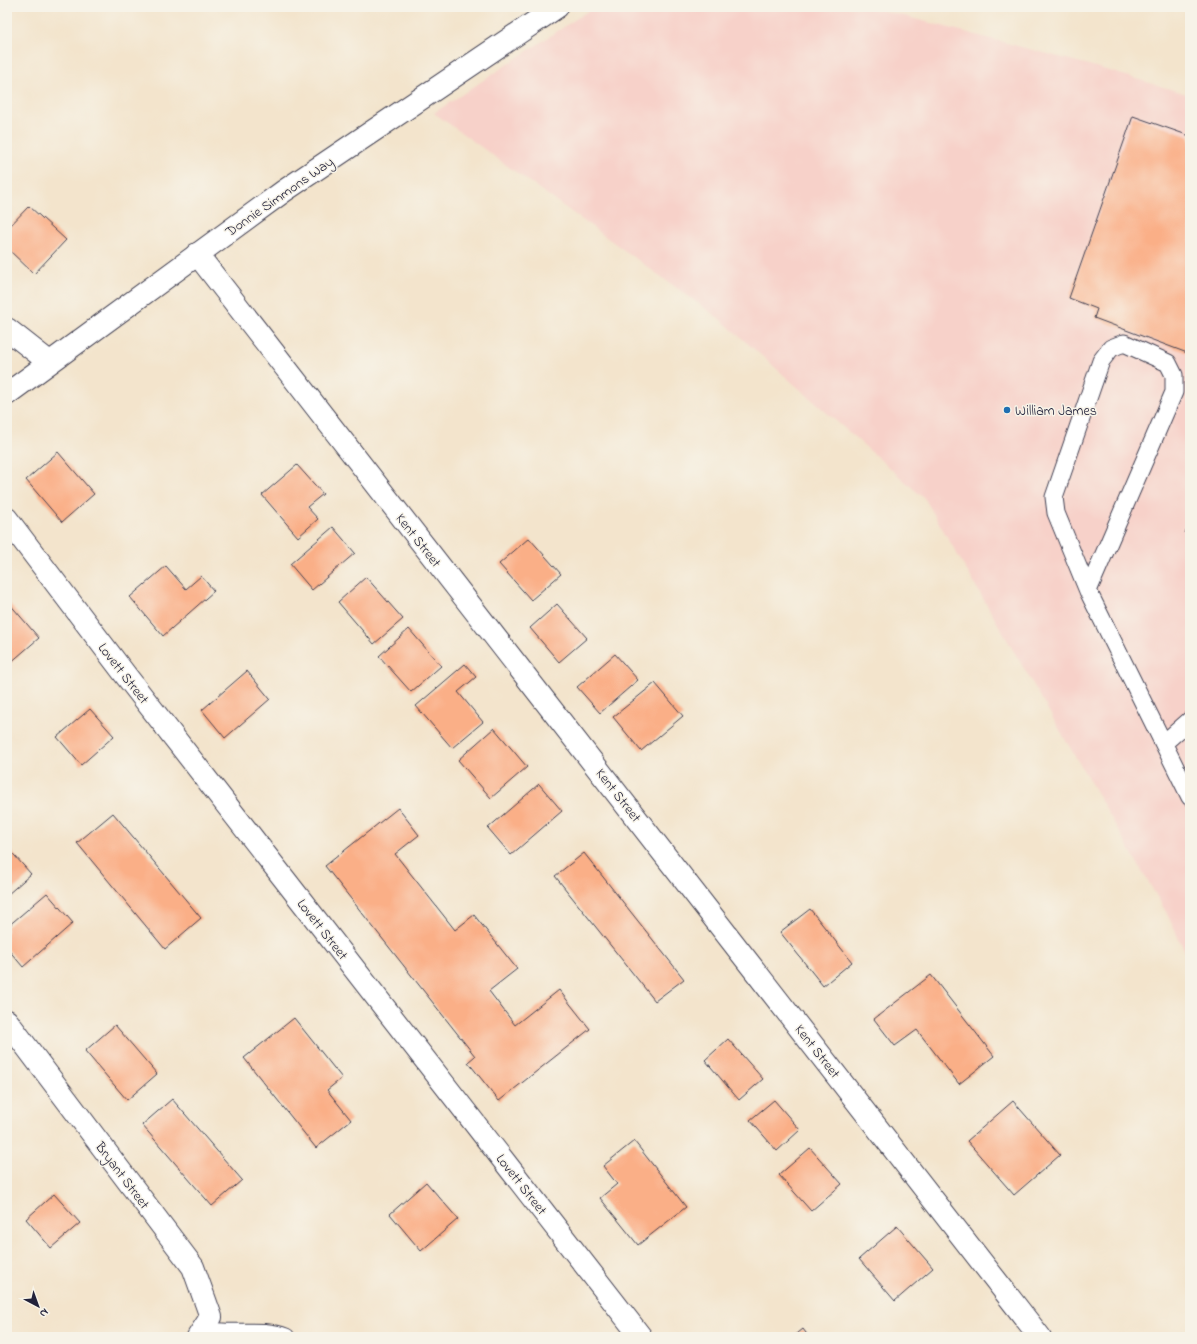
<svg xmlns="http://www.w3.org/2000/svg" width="1197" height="1344" viewBox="0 0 1197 1344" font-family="'Indie Flower',sans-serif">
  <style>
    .built { fill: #f7d1c9 }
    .building { fill: #faaf87 }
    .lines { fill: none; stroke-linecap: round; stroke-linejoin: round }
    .service-casing { stroke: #413f51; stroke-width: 19 }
    .minor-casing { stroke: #413f51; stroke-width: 24 }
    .service { stroke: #fff; stroke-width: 17 }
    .minor { stroke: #fff; stroke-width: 22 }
    .poi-dot { fill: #1f6fb2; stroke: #f7f3e8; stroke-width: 1.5 }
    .labels { text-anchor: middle; stroke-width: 3; stroke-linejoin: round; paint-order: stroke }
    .street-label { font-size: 14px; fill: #22223b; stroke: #f7f3e8 }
    .poi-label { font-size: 14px; fill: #22223b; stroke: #f7f3e8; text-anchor: start }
  </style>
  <rect width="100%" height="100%" fill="#f7f3e8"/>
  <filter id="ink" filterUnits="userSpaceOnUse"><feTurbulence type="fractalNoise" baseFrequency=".025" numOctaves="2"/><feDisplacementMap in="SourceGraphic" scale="8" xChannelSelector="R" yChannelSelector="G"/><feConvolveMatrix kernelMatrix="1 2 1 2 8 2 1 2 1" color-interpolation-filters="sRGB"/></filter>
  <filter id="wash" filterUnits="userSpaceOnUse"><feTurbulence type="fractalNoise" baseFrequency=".012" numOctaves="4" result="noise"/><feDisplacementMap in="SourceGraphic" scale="16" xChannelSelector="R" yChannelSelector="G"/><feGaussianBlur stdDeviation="0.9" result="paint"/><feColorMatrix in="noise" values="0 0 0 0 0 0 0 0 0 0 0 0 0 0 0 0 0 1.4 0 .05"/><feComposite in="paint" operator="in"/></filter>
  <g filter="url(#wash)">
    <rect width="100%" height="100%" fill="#f3e4cc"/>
    <!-- built -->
    <path class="built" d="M594,7H870L1089,65L1190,95V962L1166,912L925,499L721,320L434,113Z"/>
    <g id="blocks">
      <!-- building -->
      <g class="building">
        <path d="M1133,116L1190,136V354L1094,318L1097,309L1069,298Z"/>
        <path d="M29,206L66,240L34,274L7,248V229Z"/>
        <path d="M58,452L94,494L62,522L26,480Z"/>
        <path d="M297,465L323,494L307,507L318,519L298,537L262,495Z"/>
        <path d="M1190,521V535L1185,533Z"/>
        <path d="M333,527L355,553L312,590L290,564Z"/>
        <path d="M529,538L561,574L531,600L499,564Z"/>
        <path d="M166,566L186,589L201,576L214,591L163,636L130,597Z"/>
        <path d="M366,577L403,619L374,644L338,602Z"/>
        <path d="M8,602L39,638L9,664L7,663Z"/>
        <path d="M557,604L587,638L559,662L530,628Z"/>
        <path d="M409,629L441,666L411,692L379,656Z"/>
        <path d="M615,654L638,680L600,713L577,687Z"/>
        <path d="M465,664L476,677L458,692L483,722L452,748L416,706Z"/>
        <path d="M247,671L270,699L225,738L202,710Z"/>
        <path d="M655,683L683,716L641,751L613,717Z"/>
        <path d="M90,709L114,736L81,765L57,737Z"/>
        <path d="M494,728L527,767L491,798L458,760Z"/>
        <path d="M539,784L562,811L511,855L488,828Z"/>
        <path d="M398,808L419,835L395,854L455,930L474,915L517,969L489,991L515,1025L559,990L590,1029L499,1101L468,1062L475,1056L325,866Z"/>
        <path d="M113,813L201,918L165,949L77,843Z"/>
        <path d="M7,847L31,874L7,895Z"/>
        <path d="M584,853L684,979L655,1001L555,876Z"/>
        <path d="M47,893L73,923L23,967L7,948V927Z"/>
        <path d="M810,909L852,962L823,986L780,932Z"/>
        <path d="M931,975L994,1056L959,1084L917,1030L895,1046L874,1019Z"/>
        <path d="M294,1018L342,1078L327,1090L351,1120L316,1148L244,1058Z"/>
        <path d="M115,1025L157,1074L127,1100L85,1051Z"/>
        <path d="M728,1039L763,1079L739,1100L705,1060Z"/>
        <path d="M172,1099L242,1180L212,1206L142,1125Z"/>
        <path d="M774,1100L800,1130L777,1151L750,1120Z"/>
        <path d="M1013,1101L1060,1155L1014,1195L967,1141Z"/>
        <path d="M634,1141L686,1207L638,1245L600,1198L617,1184L603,1166Z"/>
        <path d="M810,1148L842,1184L811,1211L779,1175Z"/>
        <path d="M426,1182L458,1219L421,1251L390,1214Z"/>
        <path d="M54,1194L80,1223L51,1248L26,1219Z"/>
        <path d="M897,1226L933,1268L895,1301L859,1259Z"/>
        <path d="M803,1329L809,1337H793Z"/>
      </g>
    </g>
  </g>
  <g filter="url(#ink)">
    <use href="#blocks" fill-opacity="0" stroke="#413f51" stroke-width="1"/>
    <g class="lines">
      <defs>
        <g id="service">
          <path d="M1088,591L1174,392V375L1168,363L1124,343L1111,348L1101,361L1054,497L1056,513L1088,591L1190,797"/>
          <path d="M1164,743L1190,720"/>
          <path d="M204,1329C230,1337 260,1327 286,1337"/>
        </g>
        <g id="minor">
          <path d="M197,254L1040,1337"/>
          <path d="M7,329L49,362"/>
          <path d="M7,394L284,191L557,7"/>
          <path d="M7,519L127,677L641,1337"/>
          <path d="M7,1021L193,1267L211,1317L198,1337"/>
        </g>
      </defs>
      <!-- service casing -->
      <use href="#service" class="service-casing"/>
      <!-- minor casing -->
      <use href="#minor" class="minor-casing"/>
      <!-- service -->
      <use href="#service" class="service"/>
      <!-- minor -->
      <use href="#minor" class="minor"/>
    </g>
  </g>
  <!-- markers -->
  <circle class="poi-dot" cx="1007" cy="410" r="4"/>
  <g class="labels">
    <!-- street labels -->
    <g class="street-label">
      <text transform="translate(279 196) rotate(-35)" y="5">Donnie Simmons Way</text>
      <text transform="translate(419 540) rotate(52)" y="5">Kent Street</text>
      <text transform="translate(124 673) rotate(52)" y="5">Lovett Street</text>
      <text transform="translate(619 795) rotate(52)" y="5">Kent Street</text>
      <text transform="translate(323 929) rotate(52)" y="5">Lovett Street</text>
      <text transform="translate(818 1051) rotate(52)" y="5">Kent Street</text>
      <text transform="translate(123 1175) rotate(53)" y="5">Bryant Street</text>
      <text transform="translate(522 1184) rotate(52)" y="5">Lovett Street</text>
    </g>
    <!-- poi labels -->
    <g class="poi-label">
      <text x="1015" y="415">William James</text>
    </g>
  </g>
  <!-- margin -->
  <rect width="1197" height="1344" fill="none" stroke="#f7f3e8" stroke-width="24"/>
  <!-- north arrow -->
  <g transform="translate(38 1306) rotate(139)" stroke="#f7f3e8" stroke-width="3" paint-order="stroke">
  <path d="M0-3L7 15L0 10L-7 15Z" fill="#22223b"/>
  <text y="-6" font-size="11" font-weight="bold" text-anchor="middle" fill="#22223b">N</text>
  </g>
</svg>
